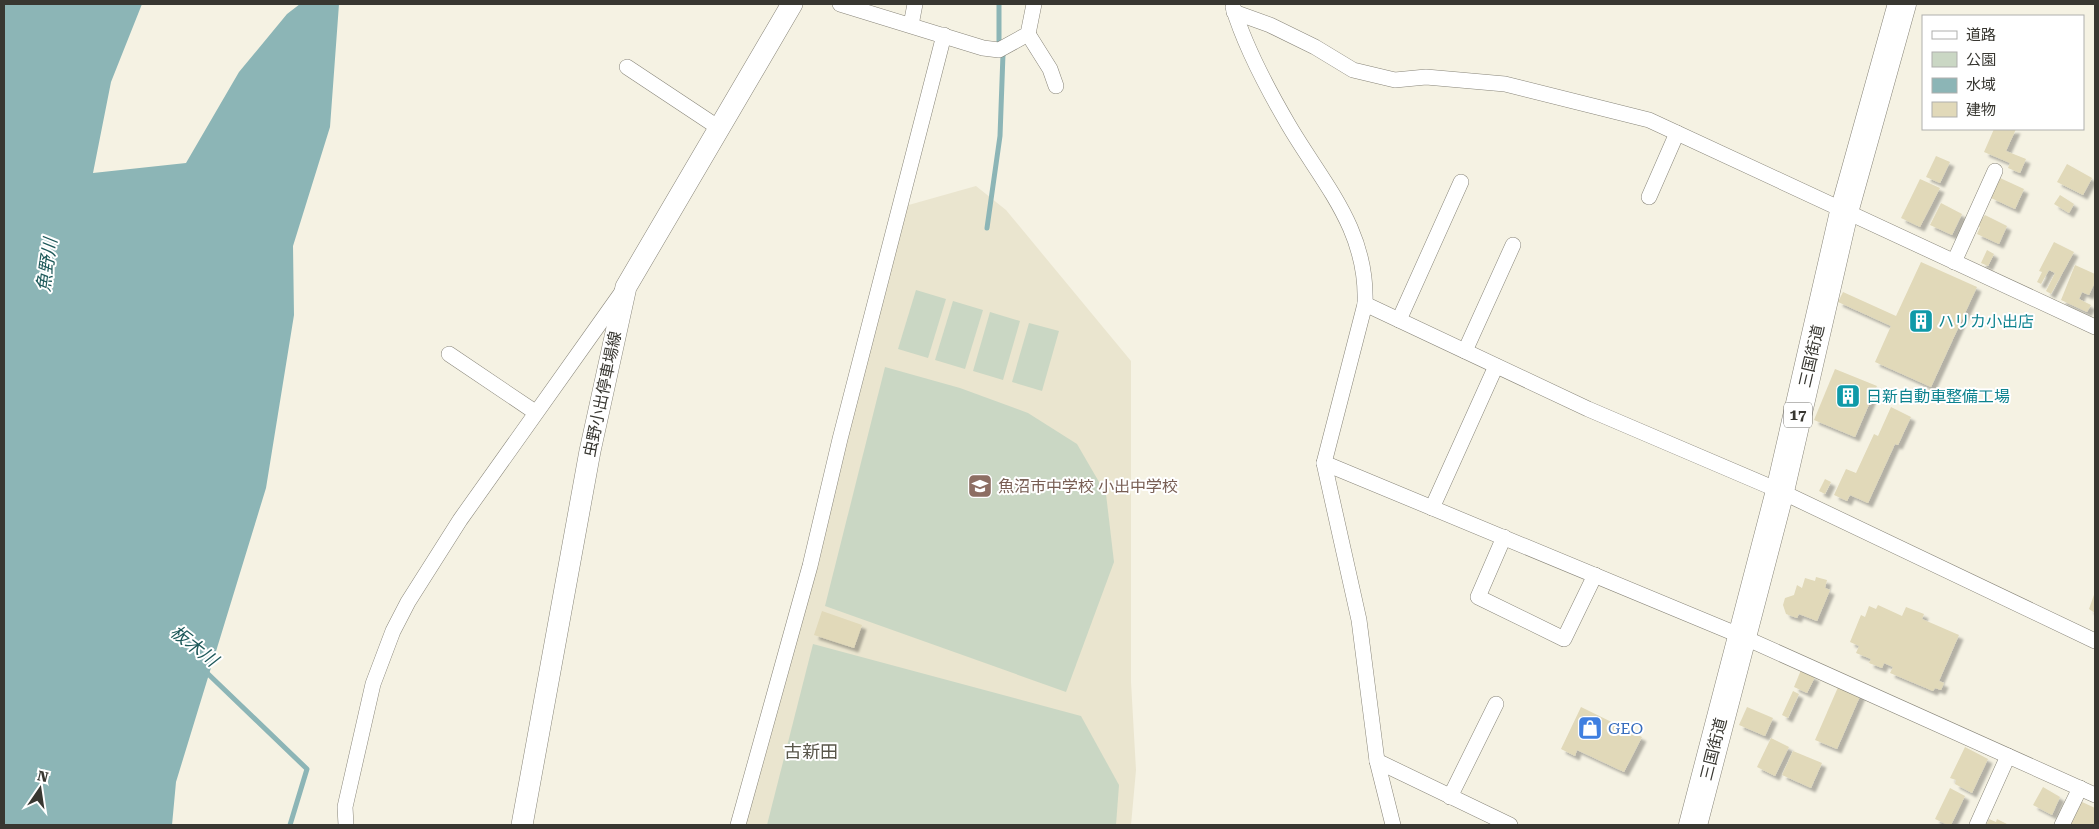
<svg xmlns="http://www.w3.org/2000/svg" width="2099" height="829" viewBox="0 0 2099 829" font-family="'Roboto Serif','Noto Sans JP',serif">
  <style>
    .built { fill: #eae5cf }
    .green { fill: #cad7c4 }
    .water { fill: #8cb5b6 }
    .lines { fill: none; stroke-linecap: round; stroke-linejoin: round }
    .stream { stroke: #8cb5b6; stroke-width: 5 }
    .building { fill: #e1d9b9; filter: url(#shadow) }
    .street-casing { stroke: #888579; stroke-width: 16 }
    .secondary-casing { stroke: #888579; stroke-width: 22 }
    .highway-casing { stroke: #888579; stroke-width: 29 }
    .street { stroke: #fff; stroke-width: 15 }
    .secondary { stroke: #fff; stroke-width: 21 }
    .highway { stroke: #fff; stroke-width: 28 }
    .labels { text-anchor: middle; stroke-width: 4; stroke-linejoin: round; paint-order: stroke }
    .shield { fill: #fff; stroke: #74736f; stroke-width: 1 }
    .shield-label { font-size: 15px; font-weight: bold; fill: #383731 }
    .culture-label { font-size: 16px; fill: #0d838f; stroke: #fff; text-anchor: start }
    .street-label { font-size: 16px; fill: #383731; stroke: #fff }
    .education-label { font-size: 16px; fill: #785e54; stroke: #fff; text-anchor: start }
    .shop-label { font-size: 16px; fill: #366cbe; stroke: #fff; text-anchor: start }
    .water-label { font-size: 18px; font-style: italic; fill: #1e595a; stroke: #fff }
    .neighbourhood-label { font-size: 18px; fill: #58564a; stroke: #fff }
  </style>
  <defs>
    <filter id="shadow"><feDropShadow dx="4.5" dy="4.5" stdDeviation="1" flood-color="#0004"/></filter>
  </defs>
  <rect width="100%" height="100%" fill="#f5f2e3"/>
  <!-- built -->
  <path class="built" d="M976,186L1006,210L1131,361V682L1136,770L1131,825H743L898,208Z"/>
  <!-- green -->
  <g class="green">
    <path d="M916,290L946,299L928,358L898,349Z"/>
    <path d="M953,301L983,310L965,369L935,360Z"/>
    <path d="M990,312L1020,321L1003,380L973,371Z"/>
    <path d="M1029,323L1059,331L1042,391L1012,382Z"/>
    <path d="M885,367L960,388L1028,413L1077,444L1106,494L1114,562L1066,692L825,606Z"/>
    <path d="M813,644L1081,716L1119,785L1116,825H767Z"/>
  </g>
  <!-- water -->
  <path class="water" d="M4,4H142L111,82L93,173L186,163L239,72L287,14L300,4H339L330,127L293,246L294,315L266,488L176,782L172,825H4Z"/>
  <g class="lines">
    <!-- stream -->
    <g class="stream">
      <path d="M987,228L1000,136L1003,54L999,47V4"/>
      <path d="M205,671L307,769L290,825"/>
    </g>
  </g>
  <!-- building -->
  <g class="building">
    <path d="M1994,129H2016L2006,151L2026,159L2020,173L2008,168L2010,163L1984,152Z"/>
    <path d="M1936,156L1950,162L1940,183L1926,177Z"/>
    <path d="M2067,164L2092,178L2083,195L2057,182Z"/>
    <path d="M2000,178L2024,189L2015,209L1991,198Z"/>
    <path d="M1920,179L1940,188L1920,227L1901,218Z"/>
    <path d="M2060,195L2074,204L2069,213L2054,204Z"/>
    <path d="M1941,203L1962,214L1952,235L1930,225Z"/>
    <path d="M1985,215L2007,226L1999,244L1977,234L1980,227L1977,225Z"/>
    <path d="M2054,242L2074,252L2051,294L2046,291L2055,273L2049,270L2041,284L2037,282L2042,272L2039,271Z"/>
    <path d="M1987,250L1994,254L1988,266L1981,263Z"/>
    <path d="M1921,262L1977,287L1931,387L1875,362L1891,326L1838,302L1843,292L1896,316Z"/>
    <path d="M2075,265L2095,274V282L2089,295L2082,292L2079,299L2091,305L2087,312L2061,300Z"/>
    <path d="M1835,369L1877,386L1855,437L1814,420Z"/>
    <path d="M1891,407L1911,417L1898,445L1895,444L1868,503L1850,495L1847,501L1834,495L1846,469L1856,473L1874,434L1878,436Z"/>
    <path d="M1825,479L1831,482L1825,494L1819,491Z"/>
    <path d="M1816,577L1827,580L1825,588L1830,590L1817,621L1799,614L1797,618L1786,614L1783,605L1785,598L1794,595L1797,585L1802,588L1805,578L1815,581Z"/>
    <path d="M2095,592V613L2089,609Z"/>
    <path d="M1878,605L1902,616L1906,607L1924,614L1922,619L1959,635L1939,681L1944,683L1941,690L1935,688L1933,691L1890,673L1893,667L1884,663L1882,668L1869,663L1871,659L1856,653L1859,646L1850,642L1861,615L1865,617L1869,606L1876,609Z"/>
    <path d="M822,611L862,625L854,648L814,635Z"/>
    <path d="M1801,670L1815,677L1807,693L1794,687Z"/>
    <path d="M1839,685L1861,694L1837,749L1815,740Z"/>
    <path d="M1793,691L1799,694L1788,718L1782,715Z"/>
    <path d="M1581,707L1642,737L1624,772L1577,750L1575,756L1561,749Z"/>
    <path d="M1747,707L1773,718L1765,736L1739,725Z"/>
    <path d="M1771,738L1789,747L1775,776L1757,767Z"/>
    <path d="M1965,747L1988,759L1972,793L1955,784L1956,780L1950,778Z"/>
    <path d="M1793,751L1822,763L1811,788L1782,775Z"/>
    <path d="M2043,787L2060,797L2052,815L2033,805Z"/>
    <path d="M1950,788L1965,796L1951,825H1948L1935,819Z"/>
    <path d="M2080,801L2095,808V825H2067Z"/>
    <path d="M1989,819L1996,822L1997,819L2009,825H1986Z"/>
  </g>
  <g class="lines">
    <defs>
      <g id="street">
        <path d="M840,4L983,48L999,50L1028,34L1034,4"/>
        <path d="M1233,7C1245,47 1267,88 1288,124C1323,184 1368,229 1365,304L1324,463L1359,620L1377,761L1393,825"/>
        <path d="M1234,12L1270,25L1315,47L1353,70L1395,80L1426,77L1505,84L1649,120L2095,327"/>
        <path d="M911,25L915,4"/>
        <path d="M1028,34L1050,69L1056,86"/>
        <path d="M627,67L719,128"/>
        <path d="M1649,197L1677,133"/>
        <path d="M1954,262L1995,171"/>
        <path d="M1365,304L1588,409L1780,491L2095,641"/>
        <path d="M1399,320L1461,182"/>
        <path d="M1465,351L1513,245"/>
        <path d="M449,354L535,412"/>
        <path d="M1324,463L1741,636L2095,795"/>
        <path d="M1432,508L1496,366"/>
        <path d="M1504,537L1478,597L1564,639L1595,575"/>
        <path d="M1377,761L1510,825"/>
        <path d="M1450,797L1496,704"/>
        <path d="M346,825L345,807L373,684L393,631L408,602L460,520L622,292"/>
        <path d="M738,825L810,566L840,439L944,35"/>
        <path d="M1977,825L2008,756"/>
        <path d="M2062,825L2080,788"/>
      </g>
      <path id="secondary" d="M522,825L590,451L626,287L792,4"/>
      <path id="highway" d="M1693,825L1780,491L1844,212L1902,4"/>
    </defs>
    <!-- street casing -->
    <use href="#street" class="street-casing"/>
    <!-- secondary casing -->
    <use href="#secondary" class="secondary-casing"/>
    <!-- highway casing -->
    <use href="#highway" class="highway-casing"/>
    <!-- street -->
    <use href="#street" class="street"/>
    <!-- secondary -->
    <use href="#secondary" class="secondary"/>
    <!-- highway -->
    <use href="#highway" class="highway"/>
  </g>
  <!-- icons -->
  <defs>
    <symbol id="building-square" viewBox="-11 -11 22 22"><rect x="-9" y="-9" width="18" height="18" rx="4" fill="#0f9aa8" stroke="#fff"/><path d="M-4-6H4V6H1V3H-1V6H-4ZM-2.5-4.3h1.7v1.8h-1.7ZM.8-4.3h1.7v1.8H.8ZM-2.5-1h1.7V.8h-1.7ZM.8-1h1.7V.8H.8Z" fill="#fff"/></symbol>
    <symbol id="school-square" viewBox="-11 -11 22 22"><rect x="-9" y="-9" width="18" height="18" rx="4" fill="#8d6e63" stroke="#fff"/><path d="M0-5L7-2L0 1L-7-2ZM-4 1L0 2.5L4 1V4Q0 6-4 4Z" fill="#fff"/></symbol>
    <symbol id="shop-square" viewBox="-11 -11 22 22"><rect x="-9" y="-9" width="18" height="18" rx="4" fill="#3f7fe0" stroke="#fff"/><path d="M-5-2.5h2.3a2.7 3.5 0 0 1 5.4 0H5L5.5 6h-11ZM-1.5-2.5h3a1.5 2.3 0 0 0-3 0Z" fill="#fff"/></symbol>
  </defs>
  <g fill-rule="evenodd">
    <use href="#building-square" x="1907" y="307" width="28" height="28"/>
    <use href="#building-square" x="1834" y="382" width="28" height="28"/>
    <use href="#school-square" x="966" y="472" width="28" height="28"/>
    <use href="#shop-square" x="1576" y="714" width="28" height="28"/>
  </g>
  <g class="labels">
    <!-- shield labels -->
    <rect class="shield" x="1784" y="402.5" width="28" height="25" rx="4"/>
    <g class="shield-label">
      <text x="1798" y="420">17</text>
    </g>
    <!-- culture labels -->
    <g class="culture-label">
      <text x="1938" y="327">ハリカ小出店</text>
      <text x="1866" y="402">日新自動車整備工場</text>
    </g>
    <!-- street labels -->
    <g class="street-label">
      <text transform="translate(1811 356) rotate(-77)" y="6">三国街道</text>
      <text transform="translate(602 394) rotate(-78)" y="6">虫野小出停車場線</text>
      <text transform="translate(1713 749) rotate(-76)" y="6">三国街道</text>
    </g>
    <!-- education labels -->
    <g class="education-label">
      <text x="998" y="492">魚沼市中学校 小出中学校</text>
    </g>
    <!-- shop labels -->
    <g class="shop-label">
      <text x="1608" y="734">GEO</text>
    </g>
    <!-- water labels -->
    <g class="water-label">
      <text transform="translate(47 265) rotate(-82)" y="6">魚野川</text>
      <text transform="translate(194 646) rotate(38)" y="6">板木川</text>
    </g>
    <!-- neighbourhood labels -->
    <g class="neighbourhood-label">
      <text x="811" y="758">古新田</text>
    </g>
  </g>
  <!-- border -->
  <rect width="2099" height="829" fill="none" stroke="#383731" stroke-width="10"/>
  <!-- legend -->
  <rect x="1922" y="15" width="162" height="115" fill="#ffffff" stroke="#afafad"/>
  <rect x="1932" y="31" width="25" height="8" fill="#ffffff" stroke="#afafad"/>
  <text x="1966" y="40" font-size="15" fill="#383731">道路</text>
  <rect x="1932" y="52" width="25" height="15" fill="#cad7c4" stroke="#afafad"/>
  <text x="1966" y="65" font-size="15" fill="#383731">公園</text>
  <rect x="1932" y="78" width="25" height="15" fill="#8cb5b6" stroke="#afafad"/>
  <text x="1966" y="90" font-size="15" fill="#383731">水域</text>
  <rect x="1932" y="102" width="25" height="15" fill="#e1d9b9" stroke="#afafad"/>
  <text x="1966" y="115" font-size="15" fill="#383731">建物</text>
  <!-- north arrow -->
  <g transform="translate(40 789) rotate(13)" stroke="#ffffff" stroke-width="4" paint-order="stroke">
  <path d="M0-4L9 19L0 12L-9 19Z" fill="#383731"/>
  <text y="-8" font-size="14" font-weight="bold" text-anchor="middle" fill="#383731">N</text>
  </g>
</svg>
